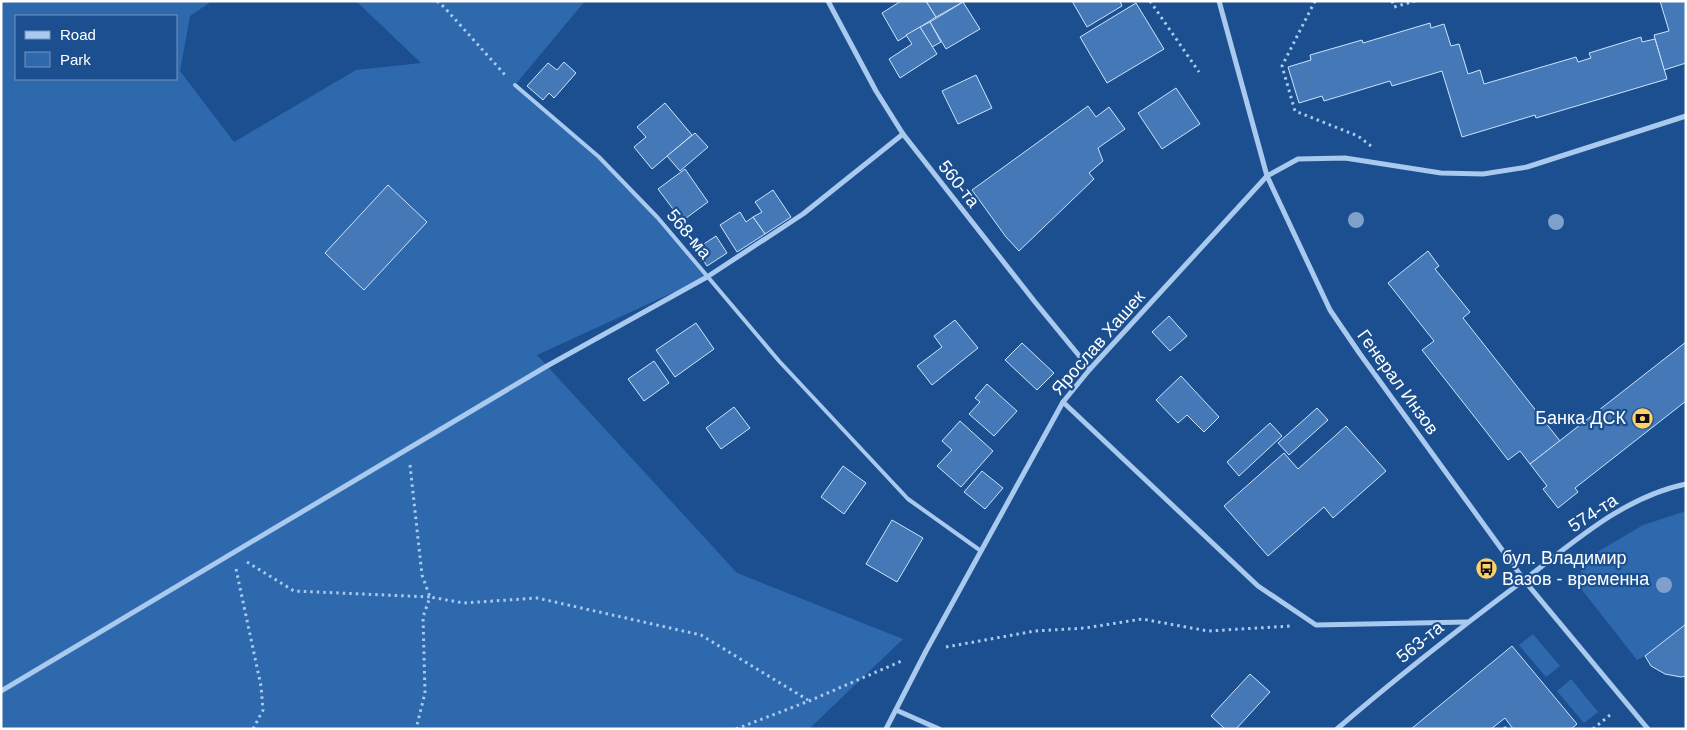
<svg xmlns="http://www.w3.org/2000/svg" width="1687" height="730" viewBox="0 0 1687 730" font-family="Arial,sans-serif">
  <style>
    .green { fill: #2e69ad; fill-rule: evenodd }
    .building { fill: #4478b7; stroke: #cfe3fa }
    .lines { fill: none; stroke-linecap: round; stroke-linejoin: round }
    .path { stroke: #a9c9ee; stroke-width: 3; stroke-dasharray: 2.5 4; stroke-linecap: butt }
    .service { stroke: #a9c9ee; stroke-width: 4 }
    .minor { stroke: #a9c9ee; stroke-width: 5 }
    .tree { fill: #7ea0ca }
    .labels { text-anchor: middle; stroke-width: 4.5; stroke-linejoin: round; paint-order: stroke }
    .street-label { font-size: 18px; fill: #fff; stroke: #1b4f8f }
    .poi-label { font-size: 18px; fill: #fff; stroke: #1b4f8f; text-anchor: end }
  </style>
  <rect width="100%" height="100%" fill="#1b4f8f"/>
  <!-- green -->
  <g class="green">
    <path d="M1,1H212L190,16L180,71L234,142L356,70L421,63L356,1H585L515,85L599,157L658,218L707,277L537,355L737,573L903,639L809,729H1ZM16,16H176V79H16Z"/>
    <path d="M1686,511V624L1645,656L1637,660L1579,586L1582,567L1599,551L1643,525Z"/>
    <path d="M1533,634L1560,666L1546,677L1519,645Z"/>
    <path d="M1571,679L1598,712L1584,723L1557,691Z"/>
  </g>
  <!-- building -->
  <g class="building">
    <path d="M901,1H926L936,17L898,41L882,13Z"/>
    <path d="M926,1H963V2L936,17Z"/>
    <path d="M1072,1H1120L1122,6L1087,27Z"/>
    <path d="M1660,1H1686V63L1664,70L1654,35L1669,31Z"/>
    <path d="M963,2L980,29L946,49L930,22Z"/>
    <path d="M1136,3L1164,49L1107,83L1080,37Z"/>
    <path d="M930,22L941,42L932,47L920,27Z"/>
    <path d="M1430,23L1431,28L1444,24L1451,46L1459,44L1468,74L1480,70L1484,84L1576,57L1578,62L1591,58L1589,53L1641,37L1642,42L1655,39L1667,79L1536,118L1535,115L1462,137L1442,71L1392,86L1390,81L1324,101L1322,96L1299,103L1288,67L1311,60L1310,55L1362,40L1363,43Z"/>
    <path d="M920,27L937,54L900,78L889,59L912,44L906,35Z"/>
    <path d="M564,62L576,73L554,98L549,93L543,100L527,86L548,63L557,70Z"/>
    <path d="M976,75L992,108L958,124L942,91Z"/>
    <path d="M1176,88L1200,124L1162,149L1138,113Z"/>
    <path d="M665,103L692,135L652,169L634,147L646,137L637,127Z"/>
    <path d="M1088,106L1096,117L1109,107L1125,129L1098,148L1103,161L1089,173L1094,179L1019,251L1006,237L972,190Z"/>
    <path d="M695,133L708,147L680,171L667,156Z"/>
    <path d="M685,169L708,202L682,221L658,189Z"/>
    <path d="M388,185L427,222L364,290L325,253Z"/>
    <path d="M773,190L791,217L765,234L753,217L762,212L755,202Z"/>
    <path d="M740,212L746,222L753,217L765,234L737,252L720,225Z"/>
    <path d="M716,236L727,253L707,266L696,249Z"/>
    <path d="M1428,251L1439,266L1435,269L1470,312L1463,318L1560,441L1530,464L1520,451L1508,460L1488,434L1422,350L1434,341L1388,283Z"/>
    <path d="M1169,316L1187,336L1170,351L1152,332Z"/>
    <path d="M955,320L978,348L932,385L917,366L942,347L934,336Z"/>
    <path d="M696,323L714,349L675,377L656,350Z"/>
    <path d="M1686,342V401L1575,488L1578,492L1558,508L1543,489L1547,486L1530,464Z"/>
    <path d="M1022,343L1054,373L1037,390L1005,360Z"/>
    <path d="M654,361L669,383L644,401L628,379Z"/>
    <path d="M1181,376L1219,417L1204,432L1187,415L1178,423L1156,400Z"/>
    <path d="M987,384L1017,411L994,436L969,414L980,402L975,398Z"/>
    <path d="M734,407L750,428L721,449L706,428Z"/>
    <path d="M1317,408L1328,420L1289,455L1278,443Z"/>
    <path d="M960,421L993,451L961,487L937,466L952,450L942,441Z"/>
    <path d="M1270,423L1282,436L1239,476L1227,462Z"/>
    <path d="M1346,426L1386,471L1333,518L1324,507L1268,556L1224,506L1284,453L1298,469Z"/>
    <path d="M843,466L866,483L844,514L821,497Z"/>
    <path d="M982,471L1003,488L985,509L964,492Z"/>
    <path d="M892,520L923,538L897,582L866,564Z"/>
    <path d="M1686,624V676L1681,677L1665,674L1651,666L1645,656Z"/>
    <path d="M1512,646L1577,724L1571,729H1513L1505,718L1491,729H1411Z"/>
    <path d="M1250,674L1270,692L1236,729H1225L1211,716Z"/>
  </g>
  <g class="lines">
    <!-- path -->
    <g class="path">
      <path d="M437,1L444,7L506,76"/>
      <path d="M1150,1L1199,72"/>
      <path d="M1315,1L1282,66L1295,111L1358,136L1371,146"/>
      <path d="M1392,1L1394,7L1415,1"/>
      <path d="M410,465L422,575L430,597L464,603L537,598L701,635L808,700"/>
      <path d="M247,562L294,591L430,597L423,617L425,693L416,729"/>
      <path d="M236,569L261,686L263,710L253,729"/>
      <path d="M946,647L1035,631L1085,628L1142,619L1208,631L1291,626"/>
      <path d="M736,729L809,701L904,660"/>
      <path d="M1505,729V725"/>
      <path d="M1593,729L1610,715"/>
    </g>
    <!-- service -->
    <path class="service" d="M515,85L599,157L658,218L779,361L908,499L981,551"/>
    <!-- minor -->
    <g class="minor">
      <path d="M828,1L876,91L903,134L1035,302L1090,369"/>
      <path d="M1219,1L1267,176L1330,310L1360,354L1524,580L1648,729"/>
      <path d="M1063,402L1258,586L1316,625L1467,622"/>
      <path d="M1,691L547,366L707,277L803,214L903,134"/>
      <path d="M896,710L939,729"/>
      <path d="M886,729L926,651L1063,402L1090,369L1267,176L1298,159L1345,158L1441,173L1483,174L1527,167L1686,116"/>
      <path d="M1337,729C1397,677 1460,628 1524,580C1573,543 1623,497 1686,484"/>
    </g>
  </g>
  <!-- trees -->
  <g class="tree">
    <circle cx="1356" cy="220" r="8"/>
    <circle cx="1556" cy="222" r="8"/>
    <circle cx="1664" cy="585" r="8"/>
  </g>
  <!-- icons -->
  <defs>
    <symbol id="bank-disc" viewBox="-11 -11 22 22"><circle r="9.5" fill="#ffd166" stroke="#1b4f8f"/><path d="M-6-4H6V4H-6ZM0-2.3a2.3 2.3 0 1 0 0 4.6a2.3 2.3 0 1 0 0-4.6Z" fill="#111"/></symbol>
    <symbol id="bus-disc" viewBox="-11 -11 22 22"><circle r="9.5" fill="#ffd166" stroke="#1b4f8f"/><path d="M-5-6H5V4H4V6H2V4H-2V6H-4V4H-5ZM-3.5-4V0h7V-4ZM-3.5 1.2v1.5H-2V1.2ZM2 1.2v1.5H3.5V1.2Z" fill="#111"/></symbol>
  </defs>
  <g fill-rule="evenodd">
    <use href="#bank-disc" x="1630" y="406" width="25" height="25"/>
    <use href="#bus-disc" x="1474" y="556" width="25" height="25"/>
  </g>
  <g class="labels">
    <!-- street labels -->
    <g class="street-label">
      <text transform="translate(959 184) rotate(52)" y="6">560-та</text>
      <text transform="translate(689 234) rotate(50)" y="6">568-ма</text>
      <text transform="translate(1098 343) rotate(-49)" y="6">Ярослав Хашек</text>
      <text transform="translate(1398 382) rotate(54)" y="6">Генерал Инзов</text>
      <text transform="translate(1593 513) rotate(-33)" y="6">574-та</text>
      <text transform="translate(1420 642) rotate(-39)" y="6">563-та</text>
    </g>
    <!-- poi labels -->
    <g class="poi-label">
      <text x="1626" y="424">Банка ДСК</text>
      <text x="1502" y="564" text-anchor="start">бул. Владимир<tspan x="1502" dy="21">Вазов - временна</tspan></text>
    </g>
  </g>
  <!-- border -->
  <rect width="1687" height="730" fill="none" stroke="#ffffff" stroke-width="5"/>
  <!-- legend -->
  <rect x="15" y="15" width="162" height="65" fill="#1b4f8f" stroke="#7695bc"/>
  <rect x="25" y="31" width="25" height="8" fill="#a9c9ee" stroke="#7695bc"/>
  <text x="60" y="40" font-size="15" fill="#ffffff">Road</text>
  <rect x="25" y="52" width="25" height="15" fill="#2e69ad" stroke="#7695bc"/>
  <text x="60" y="65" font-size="15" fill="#ffffff">Park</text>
</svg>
